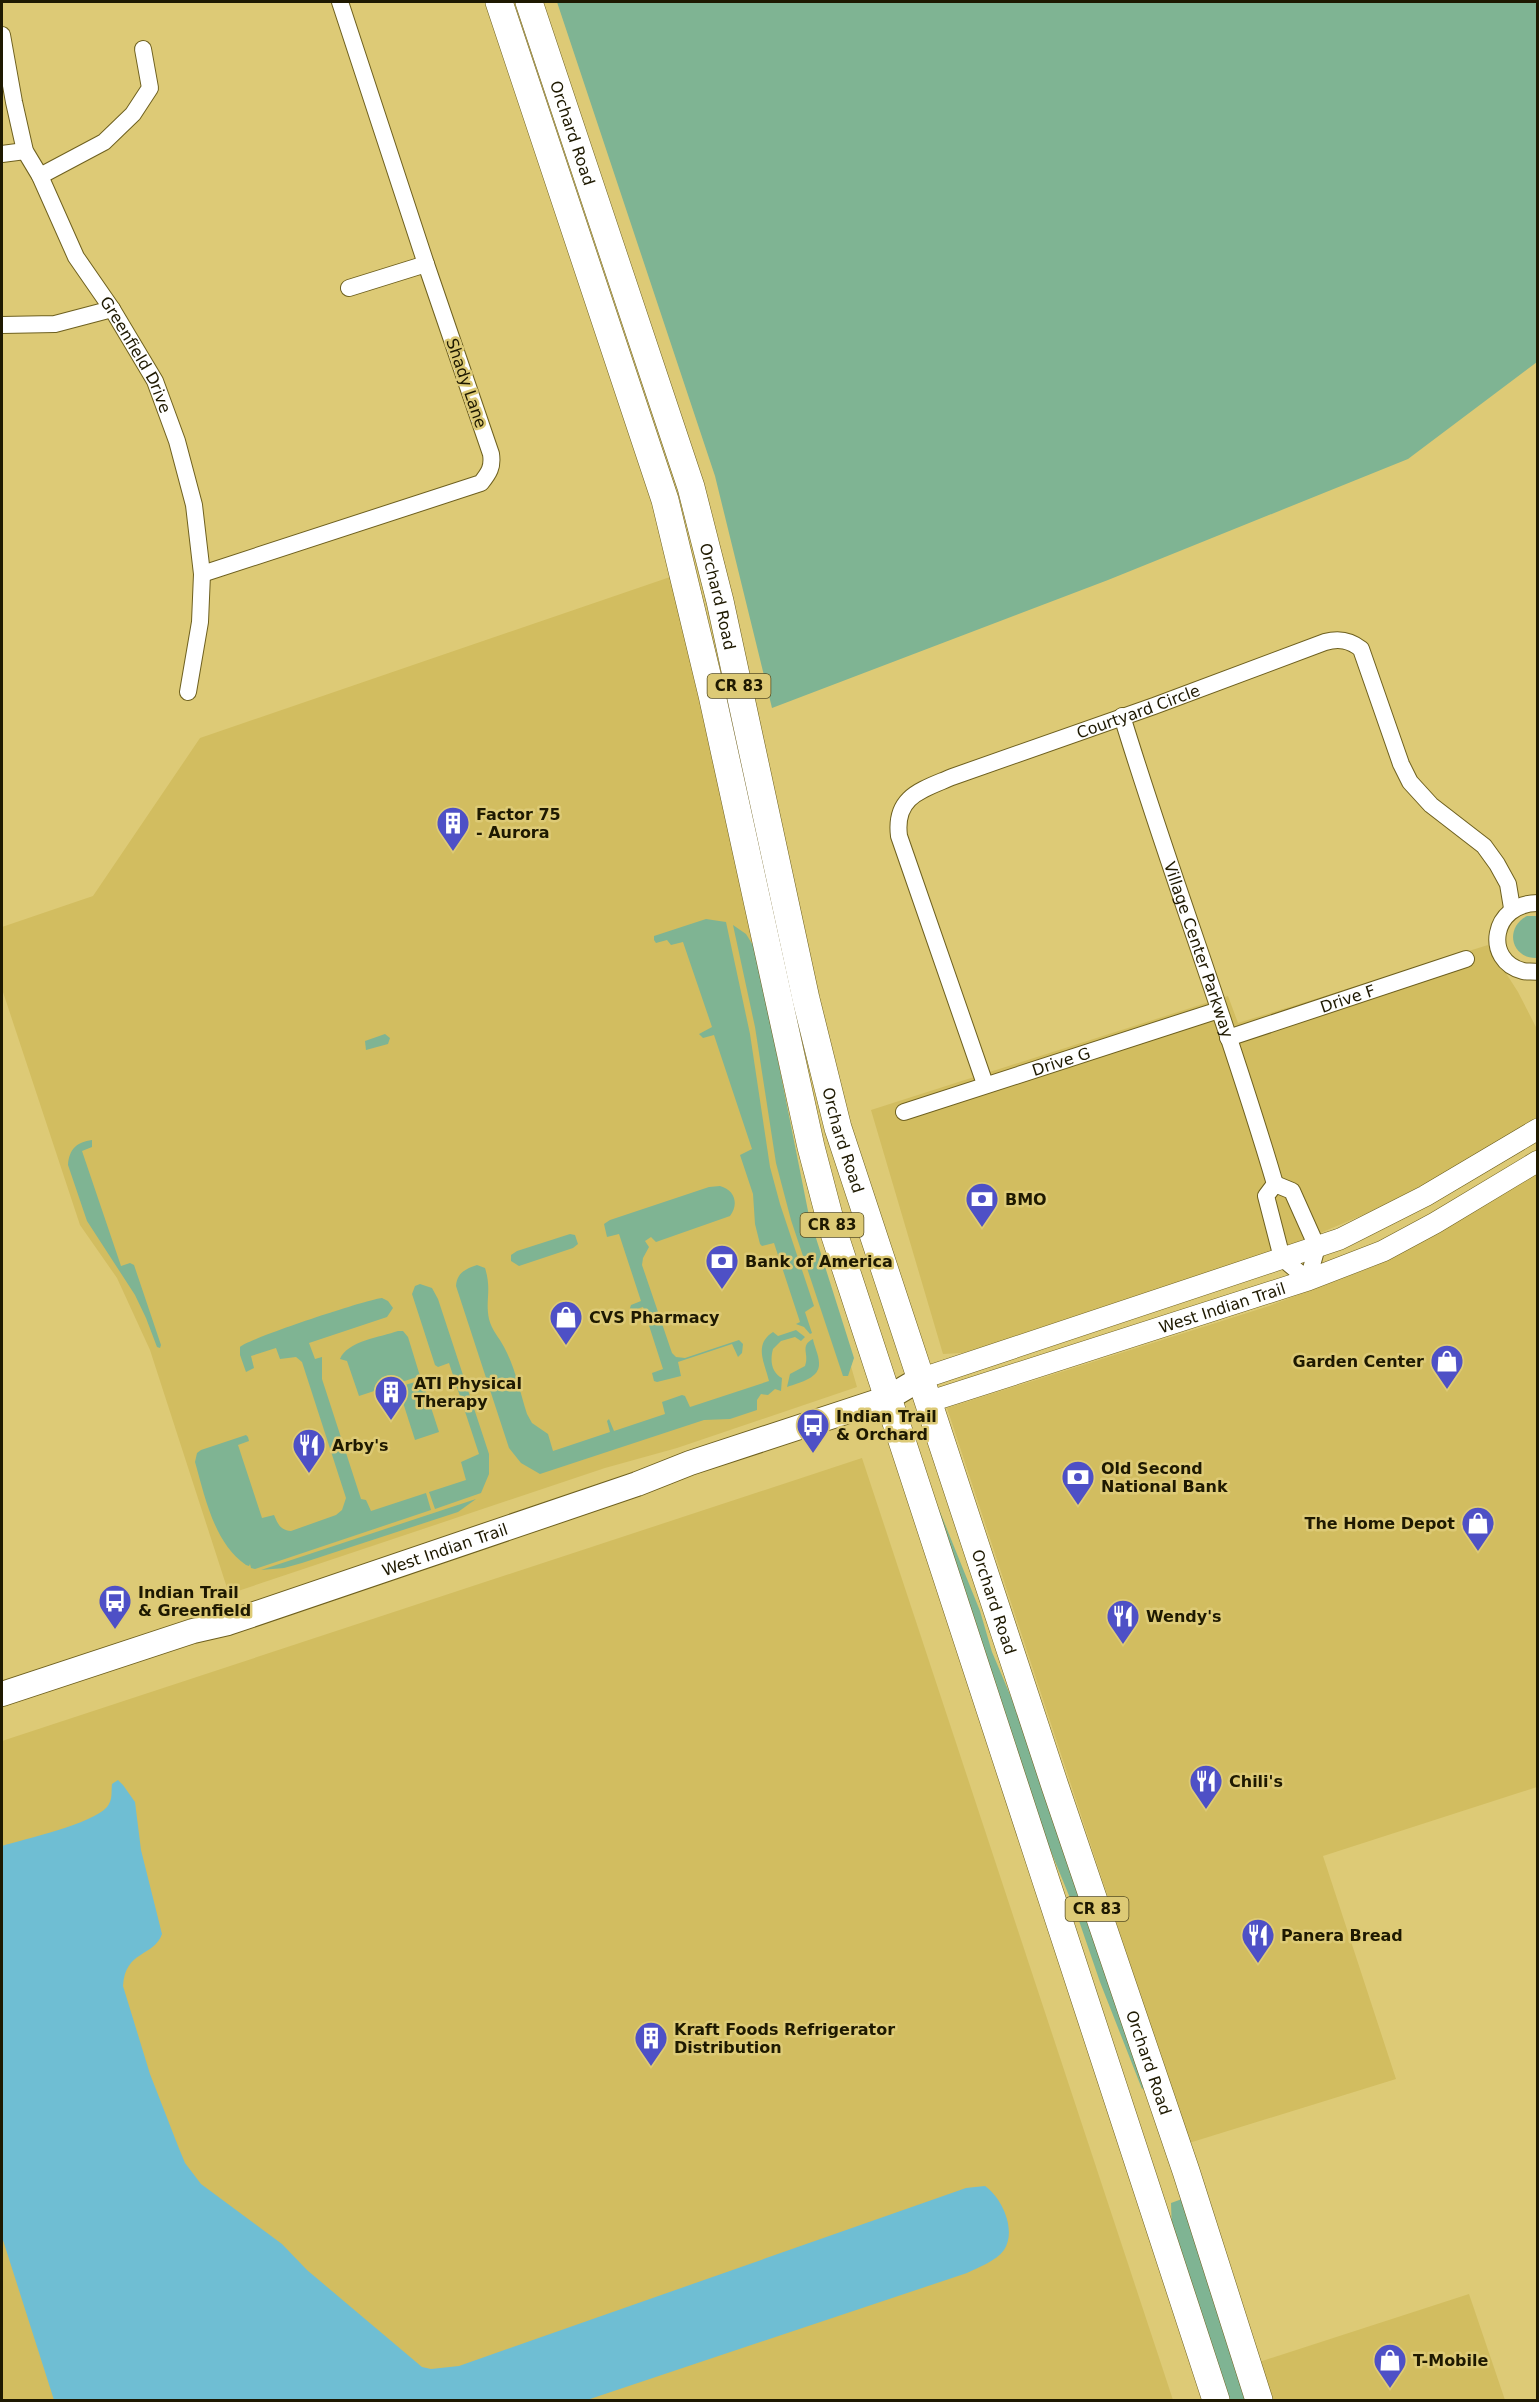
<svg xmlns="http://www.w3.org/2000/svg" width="1539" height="2402" viewBox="0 0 1539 2402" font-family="'DejaVu Sans',sans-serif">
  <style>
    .built { fill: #d2bd60 }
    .green { fill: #7fb493 }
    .water { fill: #6fbed3 }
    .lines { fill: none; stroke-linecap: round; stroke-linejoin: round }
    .minor-casing { stroke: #6e601f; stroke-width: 18 }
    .tertiary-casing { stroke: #6e601f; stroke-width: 22 }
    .secondary-casing { stroke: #6e601f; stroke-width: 26 }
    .primary-casing { stroke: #6e601f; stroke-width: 28 }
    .minor { stroke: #fff; stroke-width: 16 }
    .tertiary { stroke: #fff; stroke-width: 21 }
    .secondary { stroke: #fff; stroke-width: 24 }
    .primary { stroke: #fff; stroke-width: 27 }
    .labels { text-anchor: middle; stroke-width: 5; stroke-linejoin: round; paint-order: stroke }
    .shield { fill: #ddca76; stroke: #574e24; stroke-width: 1.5 }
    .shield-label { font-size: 15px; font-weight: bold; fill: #1e1901 }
    .street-label { font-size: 16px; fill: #1e1901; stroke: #ddca76 }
    .poi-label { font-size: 16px; font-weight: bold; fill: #1e1901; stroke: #ddca76; text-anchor: start }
  </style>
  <rect width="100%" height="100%" fill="#ddca76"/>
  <!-- built -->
  <g class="built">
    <path d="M676,575L749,909L799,1187L857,1387L677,1448L605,1468L229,1594L150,1350L117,1278L80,1225L2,989V927L93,896L200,738Z"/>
    <path d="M1488,945L1518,992L1537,1029V1117L1410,1195L1254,1261L1003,1341L962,1353L943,1354L871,1110L1228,996L1238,1023Z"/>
    <path d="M1537,1172V1787L1323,1856L1396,2079L1189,2143L947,1408L1269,1306L1375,1266L1472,1212Z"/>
    <path d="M862,1458L1173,2400H2V1741Z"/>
    <path d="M1469,2294L1505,2400H1268L1256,2363Z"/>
  </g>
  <!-- green -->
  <g class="green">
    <path d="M557,2H1537V362L1408,459L1108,580L772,708L715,476Z"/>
    <path d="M1527,916H1537V958C1511,959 1504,928 1527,916Z"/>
    <path d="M706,919L726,922L750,1034L770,1167L780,1204L814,1306L805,1312L812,1333L810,1334L804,1327L796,1324L800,1322L774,1243L762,1246L760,1244L755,1224L753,1194L740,1155L752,1149L714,1035L703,1038L699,1034L712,1027L683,942L671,945L667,940L656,943L654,940V936Z"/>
    <path d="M733,925L746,934L756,950L809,1216L854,1358L848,1376H843L791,1220L776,1163L755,1027Z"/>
    <path d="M385,1034L390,1038L388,1044L366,1050L365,1041Z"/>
    <path d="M92,1140V1147L82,1151L121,1266L130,1263L134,1265L161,1345L160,1348L157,1347L146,1318L135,1295L87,1221L68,1165C69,1149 77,1142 92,1140Z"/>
    <path d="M720,1186C735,1190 739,1204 730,1216L656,1242L651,1237L645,1241L649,1247L643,1258L642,1265L672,1353L676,1357L685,1358L739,1340L743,1344L742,1353L738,1357L732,1344L678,1362L681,1376L657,1382L654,1381L652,1373L663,1369L643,1307L634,1310L630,1308L631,1305L641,1301L619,1234L607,1237L604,1224L610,1220L709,1187Z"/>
    <path d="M570,1234L575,1235L578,1244L573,1248L519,1266L511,1261V1255L517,1251Z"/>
    <path d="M477,1265L485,1268C492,1290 485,1300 489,1319C492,1331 499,1337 504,1347C515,1367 520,1392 527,1414L532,1423L548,1434L553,1451L610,1432L607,1421L609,1419L614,1431L665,1414L662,1402L682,1395L685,1396L690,1407L769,1381C765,1363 753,1345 773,1332L778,1336L796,1330L805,1337L801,1341L795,1337L781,1341L773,1349C770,1360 771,1372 782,1378L781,1391L775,1389L768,1395L761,1394L757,1400V1410L730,1419L704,1420L540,1474L521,1463L509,1448L456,1286C457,1273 465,1269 477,1265Z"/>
    <path d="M420,1284L432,1288L438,1299L489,1454V1474L481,1493L435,1509L429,1492L466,1480L461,1462L479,1454L449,1363L438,1367L435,1365L412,1294L415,1286Z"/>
    <path d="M382,1298L388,1301L393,1308L387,1317L309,1343L315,1359L322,1357V1379L361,1499L366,1500L371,1511L426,1493L431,1510L255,1569L251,1568L250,1564L249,1566L246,1565C214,1543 205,1497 195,1462L197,1453L201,1450L246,1435L248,1437L249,1441L238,1445L262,1518L274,1515C278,1524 280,1530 291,1531L336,1515L342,1510L346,1498L302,1362L296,1357L280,1359L276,1348L251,1356L254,1368L246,1372L240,1355V1347C250,1338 365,1300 382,1298Z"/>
    <path d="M398,1331H403L408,1337L420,1376L359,1396L347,1361L340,1359C347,1341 381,1337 398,1331Z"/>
    <path d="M813,1339C814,1346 819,1355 819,1363C820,1378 801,1382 787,1387L790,1374L805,1366C810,1354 799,1346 813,1339Z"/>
    <path d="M422,1380L439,1432L415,1440L398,1387Z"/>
    <path d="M930,1487L980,1611L992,1652L1038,1761L1145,2087L1142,2089L1100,1982L1077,1915L1031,1803Z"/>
    <path d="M476,1499L458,1512L302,1563L284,1568L261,1570Z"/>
    <path d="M1182,2199L1248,2400H1227L1172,2234L1171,2203Z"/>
  </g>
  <!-- water -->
  <path class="water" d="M118,1780L123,1785L135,1802L141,1850L162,1934C154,1957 125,1950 123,1986L150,2074L178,2146L185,2163L201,2184L282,2244L307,2270L422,2367L431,2369L459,2366L966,2188L985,2186C1002,2198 1017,2230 1004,2250C996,2261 979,2267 967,2273L587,2400H54L2,2237V1846C25,1839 92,1824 107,1807C113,1800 111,1792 112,1784Z"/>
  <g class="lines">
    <defs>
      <g id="minor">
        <path id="s1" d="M2,35L14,102L25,151L40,176L76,257L112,309L155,381L177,441L194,505L202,574L200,622L188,692"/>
        <path d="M2,154L25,151"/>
        <path d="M40,176L104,142L133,114L150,88L143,49"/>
        <path d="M349,288L426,264"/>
        <path d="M2,325L55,324L112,309"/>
        <path d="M202,574L481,483C489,473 493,467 491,454L426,264L340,2"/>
        <path id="s2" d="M1122,716C1170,873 1229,1027 1275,1184"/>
        <path d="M1538,903C1491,903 1483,961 1523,971C1527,972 1533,971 1538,972"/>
        <path id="s3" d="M1228,1038L1466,959"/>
        <path id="s4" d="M985,1084L899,836C894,796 922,790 952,777L1154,706L1325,642C1339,638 1350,640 1361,649L1401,764L1410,782L1431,805L1484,846L1497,864L1508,884L1512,908"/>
        <path id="s5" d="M904,1112L1219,1010"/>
        <path d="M1275,1184L1292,1191L1317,1247L1308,1280L1282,1258L1266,1196Z"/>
      </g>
      <g id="tertiary">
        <path d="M920,1379L1340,1239L1425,1196L1538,1129"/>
        <path id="s6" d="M928,1402L1308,1280L1383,1251L1435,1223L1538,1161"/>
      </g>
      <g id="secondary">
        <path id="s7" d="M2,1694L193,1631L228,1623L637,1484L690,1463L888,1398L920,1379"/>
      </g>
      <g id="primary">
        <path d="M499,2L665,500L712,695L811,1147L832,1227L1216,2400"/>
        <path id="s8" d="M529,2L691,487L720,601L806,999L838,1128L1055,1786L1186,2171L1259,2400"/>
      </g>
    </defs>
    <!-- minor casing -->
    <use href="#minor" class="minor-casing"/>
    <!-- tertiary casing -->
    <use href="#tertiary" class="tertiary-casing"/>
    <!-- secondary casing -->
    <use href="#secondary" class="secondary-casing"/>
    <!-- primary casing -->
    <use href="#primary" class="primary-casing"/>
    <!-- minor -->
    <use href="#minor" class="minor"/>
    <!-- tertiary -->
    <use href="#tertiary" class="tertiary"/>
    <!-- secondary -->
    <use href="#secondary" class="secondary"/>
    <!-- primary -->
    <use href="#primary" class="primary"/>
  </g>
  <!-- icons -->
  <defs>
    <symbol id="building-pin" viewBox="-11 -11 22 30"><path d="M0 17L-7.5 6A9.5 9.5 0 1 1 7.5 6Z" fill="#4e50c6" stroke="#ddca76"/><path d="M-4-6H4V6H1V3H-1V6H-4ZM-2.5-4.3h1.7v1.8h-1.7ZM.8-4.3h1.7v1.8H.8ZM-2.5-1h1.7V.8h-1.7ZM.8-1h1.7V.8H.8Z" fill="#fff"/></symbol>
    <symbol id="bank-pin" viewBox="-11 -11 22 30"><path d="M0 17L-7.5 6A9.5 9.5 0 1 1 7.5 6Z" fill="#4e50c6" stroke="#ddca76"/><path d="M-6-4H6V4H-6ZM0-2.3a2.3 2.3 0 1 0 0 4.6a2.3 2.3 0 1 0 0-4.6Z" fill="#fff"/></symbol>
    <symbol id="shop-pin" viewBox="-11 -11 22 30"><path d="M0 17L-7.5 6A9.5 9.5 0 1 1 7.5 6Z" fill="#4e50c6" stroke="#ddca76"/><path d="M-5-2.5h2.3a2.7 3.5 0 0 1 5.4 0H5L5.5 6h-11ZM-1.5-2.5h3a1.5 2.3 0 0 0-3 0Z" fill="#fff"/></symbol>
    <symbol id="bus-pin" viewBox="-11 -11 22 30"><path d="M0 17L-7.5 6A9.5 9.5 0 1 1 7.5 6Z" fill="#4e50c6" stroke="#ddca76"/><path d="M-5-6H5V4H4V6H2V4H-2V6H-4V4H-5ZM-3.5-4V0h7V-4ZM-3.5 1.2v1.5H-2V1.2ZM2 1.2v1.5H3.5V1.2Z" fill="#fff"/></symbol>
    <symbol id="restaurant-pin" viewBox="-11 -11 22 30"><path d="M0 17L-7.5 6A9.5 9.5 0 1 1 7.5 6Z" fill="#4e50c6" stroke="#ddca76"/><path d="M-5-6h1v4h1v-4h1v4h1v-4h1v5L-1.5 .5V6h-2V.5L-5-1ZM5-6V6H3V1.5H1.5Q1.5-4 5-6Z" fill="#fff"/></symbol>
  </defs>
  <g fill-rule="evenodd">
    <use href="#building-pin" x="434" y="804" width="38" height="52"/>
    <use href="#bank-pin" x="963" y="1180" width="38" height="52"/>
    <use href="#bank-pin" x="703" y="1242" width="38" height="52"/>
    <use href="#shop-pin" x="547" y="1298" width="38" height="52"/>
    <use href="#shop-pin" x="1428" y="1342" width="38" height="52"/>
    <use href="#building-pin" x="372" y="1373" width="38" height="52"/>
    <use href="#bus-pin" x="794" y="1406" width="38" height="52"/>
    <use href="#restaurant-pin" x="290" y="1426" width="38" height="52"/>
    <use href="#bank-pin" x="1059" y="1458" width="38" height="52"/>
    <use href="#shop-pin" x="1459" y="1504" width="38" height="52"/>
    <use href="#bus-pin" x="96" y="1582" width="38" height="52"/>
    <use href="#restaurant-pin" x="1104" y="1597" width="38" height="52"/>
    <use href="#restaurant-pin" x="1187" y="1762" width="38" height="52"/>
    <use href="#restaurant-pin" x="1239" y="1916" width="38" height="52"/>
    <use href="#building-pin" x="632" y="2019" width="38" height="52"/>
    <use href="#shop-pin" x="1371" y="2341" width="38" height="52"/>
  </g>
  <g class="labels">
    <!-- shield labels -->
    <g class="shield">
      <rect x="707.5" y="674" width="63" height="24" rx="4.5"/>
      <rect x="800.5" y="1213" width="63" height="24" rx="4.5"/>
      <rect x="1065.5" y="1897" width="63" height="24" rx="4.5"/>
    </g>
    <g class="shield-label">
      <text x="739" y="691">CR 83</text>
      <text x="832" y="1230">CR 83</text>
      <text x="1097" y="1914">CR 83</text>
    </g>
    <!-- street labels -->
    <g class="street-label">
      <text dy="6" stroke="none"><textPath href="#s8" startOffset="138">Orchard Road</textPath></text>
      <text dy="6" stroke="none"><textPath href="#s1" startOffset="351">Greenfield Drive</textPath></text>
      <text transform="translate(467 383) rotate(71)" y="6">Shady Lane</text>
      <text dy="6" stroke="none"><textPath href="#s8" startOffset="624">Orchard Road</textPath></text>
      <text dy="6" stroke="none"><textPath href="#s4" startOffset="548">Courtyard Circle</textPath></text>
      <text dy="6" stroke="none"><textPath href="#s2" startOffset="246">Village Center Parkway</textPath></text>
      <text dy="6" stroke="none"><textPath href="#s3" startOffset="126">Drive F</textPath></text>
      <text dy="6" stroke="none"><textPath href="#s5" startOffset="165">Drive G</textPath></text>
      <text dy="6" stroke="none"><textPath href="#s8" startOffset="1182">Orchard Road</textPath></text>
      <text dy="6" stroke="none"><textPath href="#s6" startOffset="309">West Indian Trail</textPath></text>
      <text dy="6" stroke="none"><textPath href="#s7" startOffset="466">West Indian Trail</textPath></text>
      <text dy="6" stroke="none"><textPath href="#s8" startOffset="1668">Orchard Road</textPath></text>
      <text dy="6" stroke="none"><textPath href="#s8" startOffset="2154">Orchard Road</textPath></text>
    </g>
    <!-- poi labels -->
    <g class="poi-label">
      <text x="476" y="820">Factor 75<tspan x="476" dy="18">- Aurora</tspan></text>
      <text x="1005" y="1205">BMO</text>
      <text x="745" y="1267">Bank of America</text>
      <text x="589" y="1323">CVS Pharmacy</text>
      <text x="1424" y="1367" text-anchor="end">Garden Center</text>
      <text x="414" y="1389">ATI Physical<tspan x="414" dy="18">Therapy</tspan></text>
      <text x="836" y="1422">Indian Trail<tspan x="836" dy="18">&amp; Orchard</tspan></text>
      <text x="332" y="1451">Arby's</text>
      <text x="1101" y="1474">Old Second<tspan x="1101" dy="18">National Bank</tspan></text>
      <text x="1455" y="1529" text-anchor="end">The Home Depot</text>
      <text x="138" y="1598">Indian Trail<tspan x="138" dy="18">&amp; Greenfield</tspan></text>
      <text x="1146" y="1622">Wendy's</text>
      <text x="1229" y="1787">Chili's</text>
      <text x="1281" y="1941">Panera Bread</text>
      <text x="674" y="2035">Kraft Foods Refrigerator<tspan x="674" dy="18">Distribution</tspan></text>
      <text x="1413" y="2366">T-Mobile</text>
    </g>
  </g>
  <!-- border -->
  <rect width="1539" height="2402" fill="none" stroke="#1e1901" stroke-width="6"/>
</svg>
